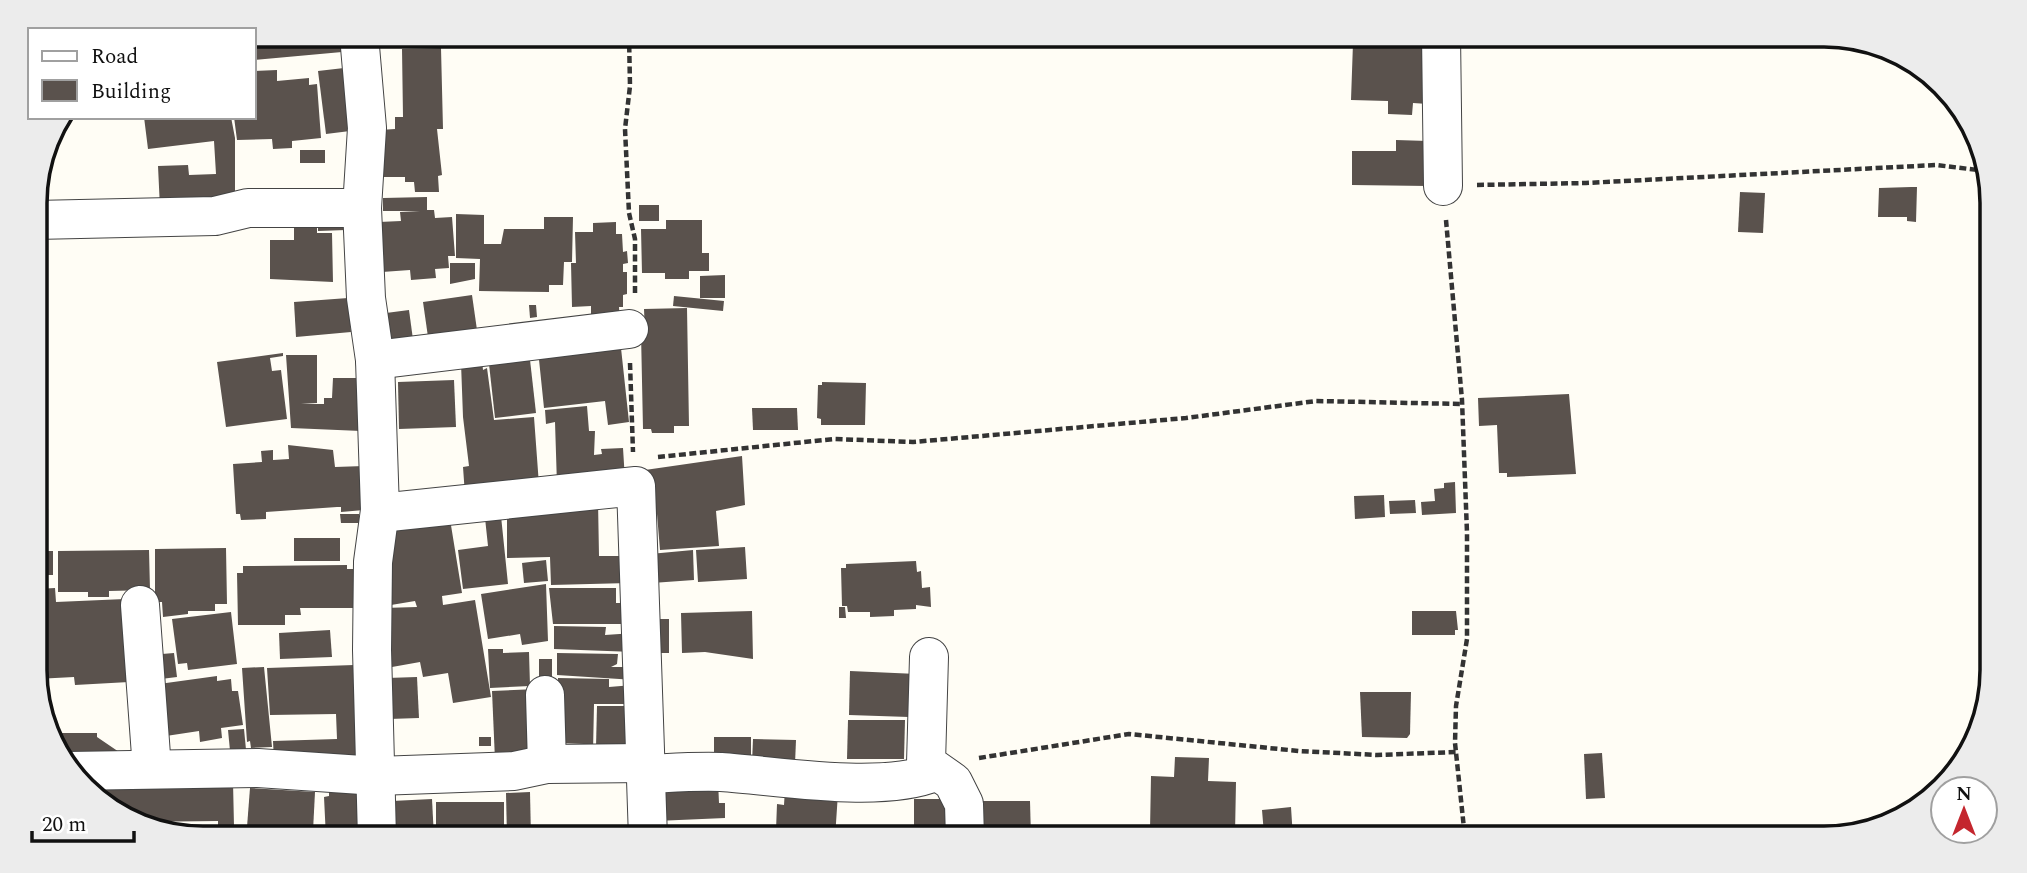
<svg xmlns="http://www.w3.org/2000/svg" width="2027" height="873" viewBox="0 0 2027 873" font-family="Spectral,serif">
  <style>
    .building { fill: #5a524d }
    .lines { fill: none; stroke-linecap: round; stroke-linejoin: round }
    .minor-casing { stroke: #444; stroke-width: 40 }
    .path { stroke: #333; stroke-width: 4.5; stroke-dasharray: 7 3.5; stroke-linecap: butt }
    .minor { stroke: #fff; stroke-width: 38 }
    .rim { fill: none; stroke: #111; stroke-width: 3.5 }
  </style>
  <rect width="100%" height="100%" fill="#fffdf5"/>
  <!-- building -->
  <g class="building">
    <path d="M254,35H340L342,52L254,60Z"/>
    <path d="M671,35H746V37L730,38V47L705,48L704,39L671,41Z"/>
    <path d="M756,35H765L766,47H757Z"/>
    <path d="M1353,43L1431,45L1428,104L1413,103L1412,115L1388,114V101L1351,100Z"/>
    <path d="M441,48L443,129H437L442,175L438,176L439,192H415L414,182H405V177H381L380,130L395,129V117H403L402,49Z"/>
    <path d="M344,68L350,131L326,134L318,71Z"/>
    <path d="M277,70V81L309,78V85L317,84L321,138L292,141V148L273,149L272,139L237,140L234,117H254V71Z"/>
    <path d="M144,117H231L235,138V205L160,208L158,166L188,165L189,175L216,174L214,141L148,149Z"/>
    <path d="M1396,140L1428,141V186L1352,185V151H1396Z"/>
    <rect x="300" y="150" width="25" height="13"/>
    <path d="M1911,187H1917L1916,222L1907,221V217H1878L1879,188Z"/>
    <path d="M1740,192L1765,193L1763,233L1738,232Z"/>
    <path d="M427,197V210H434L435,218L452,217L455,256H448L449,268L435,269L436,278L411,280L410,270L382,272L379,222L401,221L400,212L420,211H383V198Z"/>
    <rect x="639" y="205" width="20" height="16"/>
    <path d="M456,214L484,215V244H501L504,229H544V217H573L572,262H564L563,285H549V292L479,291L480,259L456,258Z"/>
    <path d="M318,217H345L346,230L318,231Z"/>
    <path d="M294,220H317V233H332L333,282L270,279V240H294Z"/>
    <path d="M666,220H702V253H709V271H689V279H665V273H642L641,229H666Z"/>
    <path d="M616,222V234H622L623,252L627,251L628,263L623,264V272H627V294L623,295V307H619L620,322L591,323V306L572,307L571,263H576L575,232H593V223Z"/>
    <path d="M450,263H475V279L450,284Z"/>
    <path d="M725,275V298H700V276Z"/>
    <path d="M472,295L478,337L429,344L423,302Z"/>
    <path d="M674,296L724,301L723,311L673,306Z"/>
    <path d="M348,298L351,332L296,337L294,302Z"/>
    <path d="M529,305H536L537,317L530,318Z"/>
    <path d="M687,308L689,426H674V433H652L651,429H643L641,333H645L644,309Z"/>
    <path d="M409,310L414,347L391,351L386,313Z"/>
    <path d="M621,348L629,422L608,425L605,401L544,408L538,350Z"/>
    <path d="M529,351L536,413L495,418L488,355Z"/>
    <path d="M283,353V356L270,358L272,371L281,370L287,419L226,427L217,362Z"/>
    <path d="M286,355H317V403L301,404H324V398H332L333,378H361V431L291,428Z"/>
    <path d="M482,360L483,370L487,368L494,420L534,417L539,485L465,495L463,467L469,466L463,417L461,363Z"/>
    <path d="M454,380L456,427L399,429L398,382Z"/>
    <path d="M822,382L866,383L865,425H821V419L817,418L818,385H822Z"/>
    <path d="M1569,394L1576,474L1507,477V473H1499L1497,425L1479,426L1478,398Z"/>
    <path d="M587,406L589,431H595L594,455L602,454L601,449L623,448L625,480L557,485L555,422L546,424L545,410Z"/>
    <path d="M752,408H797L798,430H753Z"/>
    <path d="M288,445L333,450L335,467L364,466V510L341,512V507H337L266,512V519L241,520L240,514H236L233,464L262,462L261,451L273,450V460L289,459Z"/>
    <path d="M742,456L745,505L716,511L719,546L660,550L657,514L648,515L645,470Z"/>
    <path d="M1455,482L1456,513L1422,515L1421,502L1435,501L1434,489L1444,488V483Z"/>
    <path d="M1384,495L1385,517L1355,519L1354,496Z"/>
    <path d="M1415,500L1416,513L1390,514L1389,501Z"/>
    <path d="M598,501L599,556H629V583L551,585L550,557L507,558V506Z"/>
    <path d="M449,513L462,593L442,596L443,605L475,600L491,697L453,703L448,673L423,677L420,662L392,667L383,608L417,607L415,601L385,606L395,519Z"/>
    <path d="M340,514H359V523H341Z"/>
    <path d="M501,516L508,584L463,589L458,550L488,546L485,518Z"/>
    <rect x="294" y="538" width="46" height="23"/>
    <path d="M745,547L747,579L698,582L696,550Z"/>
    <path d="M226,548L227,604H215V611H188V614L163,617L162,602H155V549Z"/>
    <path d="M149,550L150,590L109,591V597H88V592H58V551Z"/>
    <path d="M693,550L694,580L652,583L650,554Z"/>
    <rect x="36" y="551" width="17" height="24"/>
    <path d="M546,560L548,581L524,583L522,563Z"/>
    <path d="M916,561L917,572L921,571L922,588L930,587L931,607L916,605V609L894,610V616L870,617V612H848L847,606H842L841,568H846V564Z"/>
    <path d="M347,565V569H358V608H300L301,615H285V625H238L237,573H243V566Z"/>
    <path d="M546,584L548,641L522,645L520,634L488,639L481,594Z"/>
    <path d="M55,588L56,602L125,599L129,682L75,685L74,677L36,679V589Z"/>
    <path d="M549,588H616V603H626V624H553Z"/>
    <path d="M839,607H845L846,618H839Z"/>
    <path d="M752,611L753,659L705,652L682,653L681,613Z"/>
    <path d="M1412,611H1456L1458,630H1455V635H1412Z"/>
    <path d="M231,612L237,664L188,670L187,663L178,664L172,619Z"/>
    <rect x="653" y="619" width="16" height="34"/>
    <path d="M554,626L606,627L605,635L634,633V652L554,649Z"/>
    <path d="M330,630L332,657L280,659L279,633Z"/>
    <path d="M488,649H503V653L529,652L530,686L490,688Z"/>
    <path d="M174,653L177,677L153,680L150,655Z"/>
    <path d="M557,653L618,654L617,664L611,667H635V680L557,675Z"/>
    <rect x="539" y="659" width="13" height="25"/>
    <path d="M354,665L364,764L274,761L273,741L337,739L336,714L270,715L267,668Z"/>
    <path d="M264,667L272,747L251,748L250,741L247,742L242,668Z"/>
    <path d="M850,671L917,674L909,717L849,715Z"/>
    <path d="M217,676V681L231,679L232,691H238L243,725L221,728L222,738L200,742L199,731L166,736L159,684Z"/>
    <path d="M417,677L419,718L389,719L387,678Z"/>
    <path d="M558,678L609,679V687L633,685V704H594L593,752H584V744L558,743Z"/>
    <path d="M537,689L536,757L495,760L492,691Z"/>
    <path d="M1360,692H1411L1410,734L1407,738L1362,737Z"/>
    <path d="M597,706H636L630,752L596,747Z"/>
    <path d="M848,720H905L904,759H847Z"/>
    <path d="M244,729L247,760L231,761L228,730Z"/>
    <path d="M54,733H97V737L122,754L65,762Z"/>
    <rect x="479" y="737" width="12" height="9"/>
    <rect x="714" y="737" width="37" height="24"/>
    <path d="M753,739L796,740L795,764L752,763Z"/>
    <path d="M1602,753L1605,798L1586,799L1584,754Z"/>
    <path d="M1175,757L1209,758L1208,781L1236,782L1235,834L1190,838V831L1150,830L1151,776L1174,777Z"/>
    <path d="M80,780L233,782L234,826H218V821L134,822Z"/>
    <path d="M718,781L719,803H725V818L656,821V782Z"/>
    <path d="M250,788L315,792L313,831L247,827Z"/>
    <path d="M785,789L838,793L835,838H803V832L776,830L777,804L784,805Z"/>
    <path d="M359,790L361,838H326L324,797L329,796V791Z"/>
    <path d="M530,792L531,838H507L506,793Z"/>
    <path d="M432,799L434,838H394L392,801Z"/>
    <path d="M914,799H957L963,838H914Z"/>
    <path d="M982,801H1030L1031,838H983Z"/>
    <rect x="436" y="802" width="68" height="36"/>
    <path d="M1291,807L1293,838H1238L1264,834L1262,810Z"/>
    <path d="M712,825L715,827L716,838H657L656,826Z"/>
    <path d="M768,825V838H728V830H734V826Z"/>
  </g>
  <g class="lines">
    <defs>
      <g id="minor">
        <path d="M359,35L367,128L362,208L366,298L375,360L380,510L373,562L372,650L377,838"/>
        <path d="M1441,35L1443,186"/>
        <path d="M35,220L215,216L248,208H362"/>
        <path d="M375,360L629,329"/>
        <path d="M380,513L636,486L648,838"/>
        <path d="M140,605L152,769"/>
        <path d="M929,657L926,763L953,782L964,804L965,838"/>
        <path d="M545,695L547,764"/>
        <path d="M69,771L258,768L377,776L514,771L547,764L645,763"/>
        <path d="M645,774C670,773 696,771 721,772C781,776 881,794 935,772"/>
      </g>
    </defs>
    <!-- minor casing -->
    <use href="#minor" class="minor-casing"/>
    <!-- path -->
    <g class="path">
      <path d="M629,35L630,86L625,129L629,213L635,239V295"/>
      <path d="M1477,185L1586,183L1936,165L1986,171"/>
      <path d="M1446,220L1462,400L1467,533V639L1456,706L1455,743L1465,838"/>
      <path d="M630,363L633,452"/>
      <path d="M658,457L834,439L913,442L1186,418L1316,401L1462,404"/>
      <path d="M979,758L1129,734L1299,751L1377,755L1456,752"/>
    </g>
    <!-- minor -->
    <use href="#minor" class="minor"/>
  </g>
  <!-- crop -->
  <path d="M0 0H2027V873H0ZM203 47H1824A156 156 0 0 1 1980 203V670A156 156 0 0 1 1824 826H203A156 156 0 0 1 47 670V203A156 156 0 0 1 203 47Z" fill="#ececec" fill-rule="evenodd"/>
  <path class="rim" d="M203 47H1824A156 156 0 0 1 1980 203V670A156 156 0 0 1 1824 826H203A156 156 0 0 1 47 670V203A156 156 0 0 1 203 47Z"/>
  <!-- legend -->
  <rect x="28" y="28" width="228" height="91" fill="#ffffff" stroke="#a0a0a0" stroke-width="2"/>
  <rect x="42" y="51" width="35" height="10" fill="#ffffff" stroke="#a0a0a0" stroke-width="2"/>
  <text x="91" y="63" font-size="21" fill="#111111">Road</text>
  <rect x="42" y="80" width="35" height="21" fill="#5a524d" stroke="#a0a0a0" stroke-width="2"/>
  <text x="91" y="98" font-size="21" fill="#111111">Building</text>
  <!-- north arrow -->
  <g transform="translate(1964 810)"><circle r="33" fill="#ffffff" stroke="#a0a0a0" stroke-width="2"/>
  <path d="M0-5L12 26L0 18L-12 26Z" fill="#c4262e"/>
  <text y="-10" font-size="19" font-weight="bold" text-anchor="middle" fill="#111111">N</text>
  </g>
  <!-- scale -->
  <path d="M32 831v10h102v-10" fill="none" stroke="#111111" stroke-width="3.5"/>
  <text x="42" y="831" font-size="21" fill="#111111" stroke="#ffffff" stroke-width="5" paint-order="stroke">20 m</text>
</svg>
